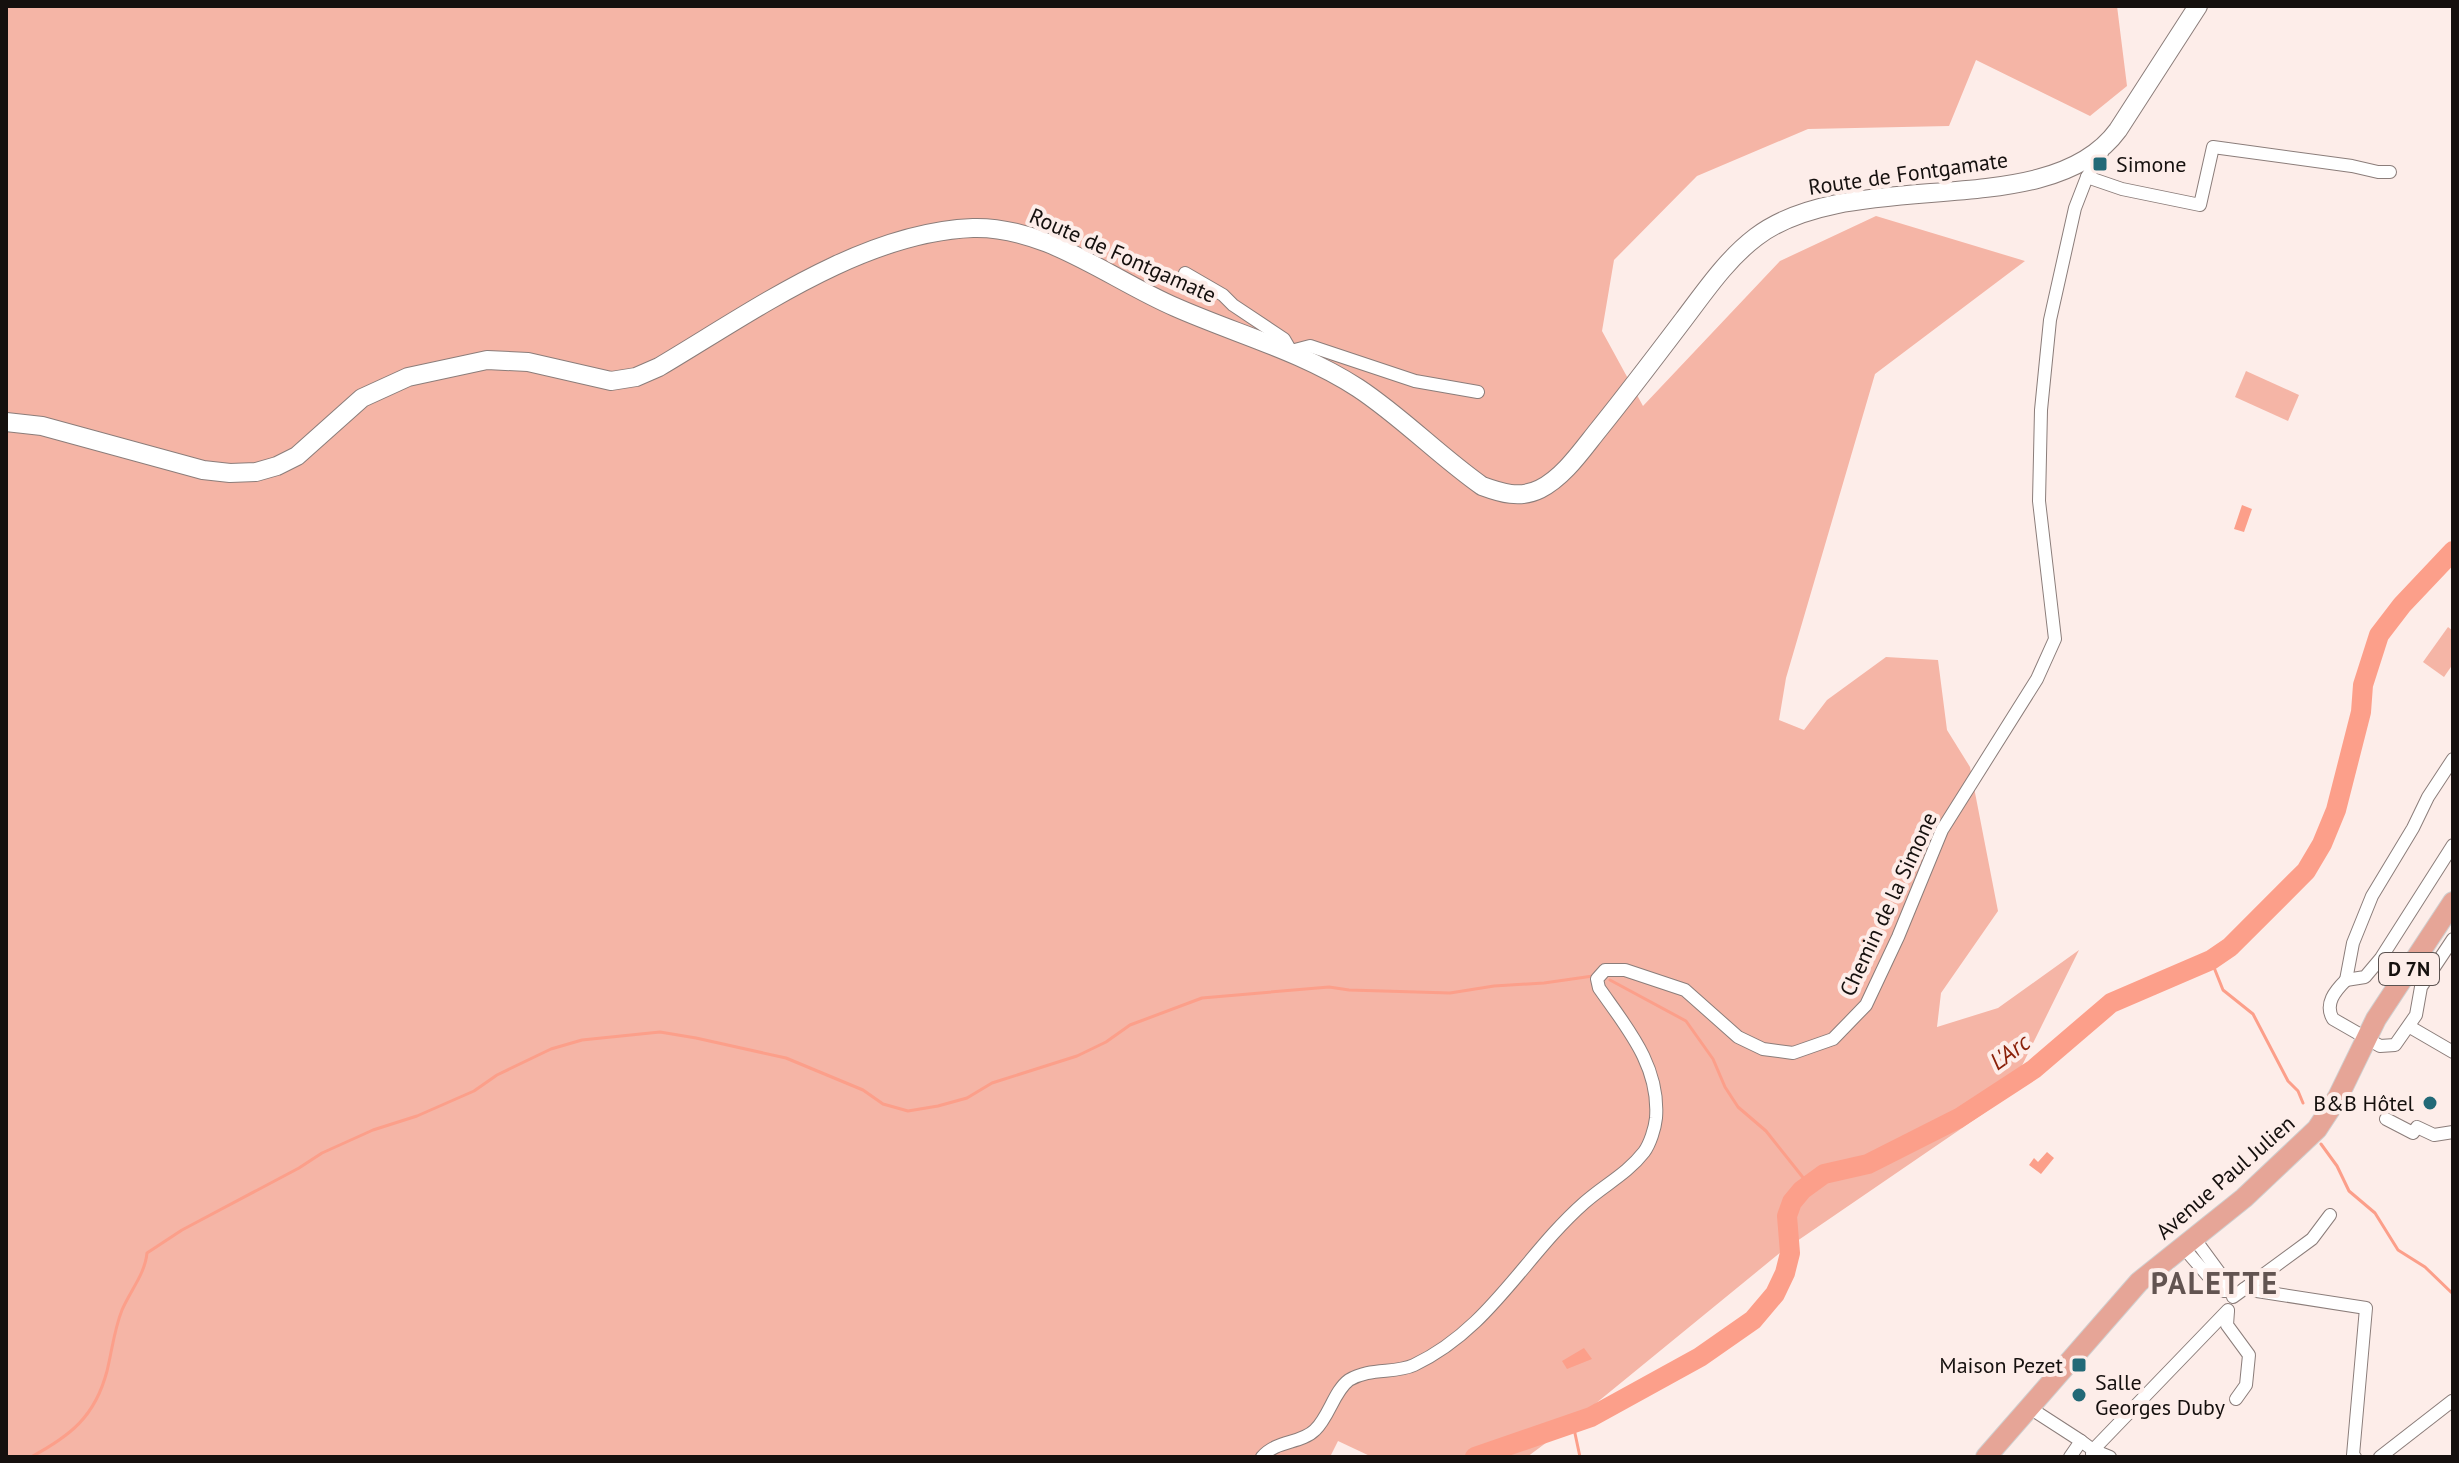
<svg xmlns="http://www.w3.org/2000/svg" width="2459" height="1463" viewBox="0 0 2459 1463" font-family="'PT Sans',sans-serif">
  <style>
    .green { fill: #f5b5a6 }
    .water { fill: #fc9f8a }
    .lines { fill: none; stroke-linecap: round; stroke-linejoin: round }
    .stream { stroke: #fc9f8a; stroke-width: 3 }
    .river { stroke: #fc9f8a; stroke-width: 20 }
    .street-casing { stroke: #8b7d7a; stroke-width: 14 }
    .secondary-casing { stroke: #8b7d7a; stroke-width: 20 }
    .primary-casing { stroke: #d0cfcf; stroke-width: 22 }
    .street { stroke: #fff; stroke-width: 12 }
    .secondary { stroke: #fff; stroke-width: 18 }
    .primary { stroke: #e6a597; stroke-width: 20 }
    .poi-dot { fill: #226977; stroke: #fdede9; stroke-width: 3 }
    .labels { text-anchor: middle; stroke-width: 8; stroke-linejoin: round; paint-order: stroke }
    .shield { fill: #fdede9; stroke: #5b5250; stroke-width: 2 }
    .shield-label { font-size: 20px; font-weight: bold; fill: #15100e }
    .poi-label { font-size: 22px; fill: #15100e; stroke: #fdede9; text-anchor: start }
    .street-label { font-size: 22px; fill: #15100e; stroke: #fdede9 }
    .water-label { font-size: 24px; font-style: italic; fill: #8a2009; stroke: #fdede9 }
    .district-label { font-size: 30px; font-weight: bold; letter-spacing: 2px; fill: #625451; stroke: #fdede9 }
  </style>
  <rect width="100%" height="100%" fill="#fdede9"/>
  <!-- green -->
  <g class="green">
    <path d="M6,6H2117L2127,86L2090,116L1976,60L1949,126L1808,129L1697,176L1614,260L1602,331L1643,406L1780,261L1876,216L2025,261L1875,374L1786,678L1779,720L1804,730L1827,700L1886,657L1938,660L1947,730L1970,767L1998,911L1941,993L1937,1027L1998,1008L2079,950L2006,1098L1781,1252L1562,1431L1527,1457H1372L1338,1441L1330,1457H6Z"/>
    <path d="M2246,371L2299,395L2288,421L2235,397Z"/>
    <path d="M2448,627L2453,631V664L2444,677L2423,662Z"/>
  </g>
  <!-- water -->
  <g class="water">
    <path d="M2242,505L2252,509L2244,532L2234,529Z"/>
    <path d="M2047,1152L2054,1158L2041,1174L2029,1165L2034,1158L2038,1162Z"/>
    <path d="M1584,1348L1592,1359L1567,1369L1562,1361Z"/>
  </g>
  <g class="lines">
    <!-- stream -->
    <g class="stream">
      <path d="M2211,960L2223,990L2253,1014L2288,1081L2298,1091L2303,1103"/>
      <path d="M1610,980L1686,1021L1713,1059L1725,1087L1738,1107L1766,1131L1809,1185"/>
      <path d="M2321,1144L2337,1166L2349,1191L2375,1213L2398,1250L2425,1267L2453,1294"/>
      <path d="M1573,1424L1580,1457"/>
      <path d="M31,1457C70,1436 95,1417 107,1371C112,1351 114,1330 122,1310C130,1291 145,1274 147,1253L182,1230L299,1168L322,1153L373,1130L417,1116L474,1091L497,1075L551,1049L582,1040L660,1032L696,1038L786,1058L863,1090L883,1104L908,1111L938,1106L967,1098L992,1083L1077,1056L1106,1042L1130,1025L1202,998L1329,987L1349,990L1450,993L1494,986L1544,983L1593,976"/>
    </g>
    <!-- river -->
    <path class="river" d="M1475,1457L1591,1417L1700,1357L1753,1320L1775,1294L1785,1273L1790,1253L1787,1216L1792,1202L1802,1190L1824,1174L1868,1164L1959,1118L2034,1069L2111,1003L2211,960L2230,947L2306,871L2322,844L2336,810L2361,712L2363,685L2379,635L2402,605L2453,551"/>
    <defs>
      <g id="street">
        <path d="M2087,177L2122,189L2200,205L2213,147L2352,166L2378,172H2390"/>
        <path d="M1185,273L1223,295L1233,305L1284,339L1291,351L1310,346L1415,381L1478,392"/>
        <path d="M2346,980L2353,943L2372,896L2413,828L2428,797L2453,759"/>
        <path d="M2346,980C2335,991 2324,1004 2333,1019L2380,1046L2395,1045L2416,1015L2421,987L2453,939"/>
        <path d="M2346,980L2365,977L2381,958L2453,845"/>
        <path d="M2410,1027L2453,1052"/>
        <path d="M2386,1119L2413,1133L2417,1127L2434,1135L2453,1132"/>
        <path d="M2183,1247L2221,1291H2227V1283L2194,1238"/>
        <path d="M2244,1289L2312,1239L2330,1215"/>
        <path d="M2233,1297L2244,1289L2366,1308L2353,1455L2355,1457"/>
        <path d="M2228,1311L2227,1325L2249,1355L2246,1385L2236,1399"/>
        <path d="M2030,1408L2081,1441L2070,1457"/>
        <path d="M2081,1441L2093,1450L2228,1310"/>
        <path d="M2092,1454L2093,1450L2110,1457"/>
        <path d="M1262,1457C1276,1440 1301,1444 1315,1430C1329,1417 1334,1391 1349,1380C1370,1367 1395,1374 1414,1365C1490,1329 1524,1256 1584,1203C1604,1185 1627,1174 1644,1152C1650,1144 1655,1128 1656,1118C1660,1066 1627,1028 1599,988L1597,979L1605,970H1625L1685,990L1738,1037L1763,1049L1793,1053L1833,1039L1866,1005L1898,937L1942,830L2037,679L2055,639L2039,501L2041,410L2050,320L2075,208L2087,177L2102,153"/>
        <path d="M2380,1457L2452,1401"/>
      </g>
      <path id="secondary" d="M6,422L42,426L203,470L230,473L256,472L277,466L297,456L362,398L408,377L487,360L528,362L611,381L636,377L659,367C752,312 862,232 973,228C1046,226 1110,279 1175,307C1236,334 1301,351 1358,388C1402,417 1438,455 1482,486C1501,493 1520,499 1540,489C1564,477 1582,450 1599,429C1628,393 1656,356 1684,319C1706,290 1727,259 1756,237C1852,164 2049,225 2118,130L2198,6"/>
      <path id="primary" d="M1986,1457L2139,1282L2244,1198L2317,1129L2338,1097L2376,1019L2453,902"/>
    </defs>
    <!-- street casing -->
    <use href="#street" class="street-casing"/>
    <!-- secondary casing -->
    <use href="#secondary" class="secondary-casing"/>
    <!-- primary casing -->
    <use href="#primary" class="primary-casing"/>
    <!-- street -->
    <use href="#street" class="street"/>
    <!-- secondary -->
    <use href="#secondary" class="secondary"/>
    <!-- primary -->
    <use href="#primary" class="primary"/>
  </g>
  <!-- markers -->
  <g class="poi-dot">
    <rect x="2092" y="156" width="16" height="16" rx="4"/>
    <circle cx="2430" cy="1103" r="8"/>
    <rect x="2071" y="1357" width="16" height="16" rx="4"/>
    <circle cx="2079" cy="1395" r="8"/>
  </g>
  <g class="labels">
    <!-- shield labels -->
    <rect class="shield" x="2379" y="953" width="60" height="32" rx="6"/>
    <g class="shield-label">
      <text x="2409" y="976">D 7N</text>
    </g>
    <!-- poi labels -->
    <g class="poi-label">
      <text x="2116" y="172">Simone</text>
      <text x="2414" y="1111" text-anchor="end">B&amp;B Hôtel</text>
      <text x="2063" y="1373" text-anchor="end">Maison Pezet</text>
      <text x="2095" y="1390">Salle<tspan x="2095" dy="25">Georges Duby</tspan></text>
    </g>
    <!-- street labels -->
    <g class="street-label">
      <text transform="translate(1908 173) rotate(-8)" y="8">Route de Fontgamate</text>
      <text transform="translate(1123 255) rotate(24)" y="8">Route de Fontgamate</text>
      <text transform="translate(1888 904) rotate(-65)" y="8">Chemin de la Simone</text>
      <text transform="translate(2225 1177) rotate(-41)" y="8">Avenue Paul Julien</text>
    </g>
    <!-- water labels -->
    <g class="water-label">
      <text transform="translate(2010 1052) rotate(-36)" y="8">L'Arc</text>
    </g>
    <!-- district labels -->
    <g class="district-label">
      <text x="2215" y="1294">PALETTE</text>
    </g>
  </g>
  <!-- border -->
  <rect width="2459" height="1463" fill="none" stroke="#15100e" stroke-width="16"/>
</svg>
